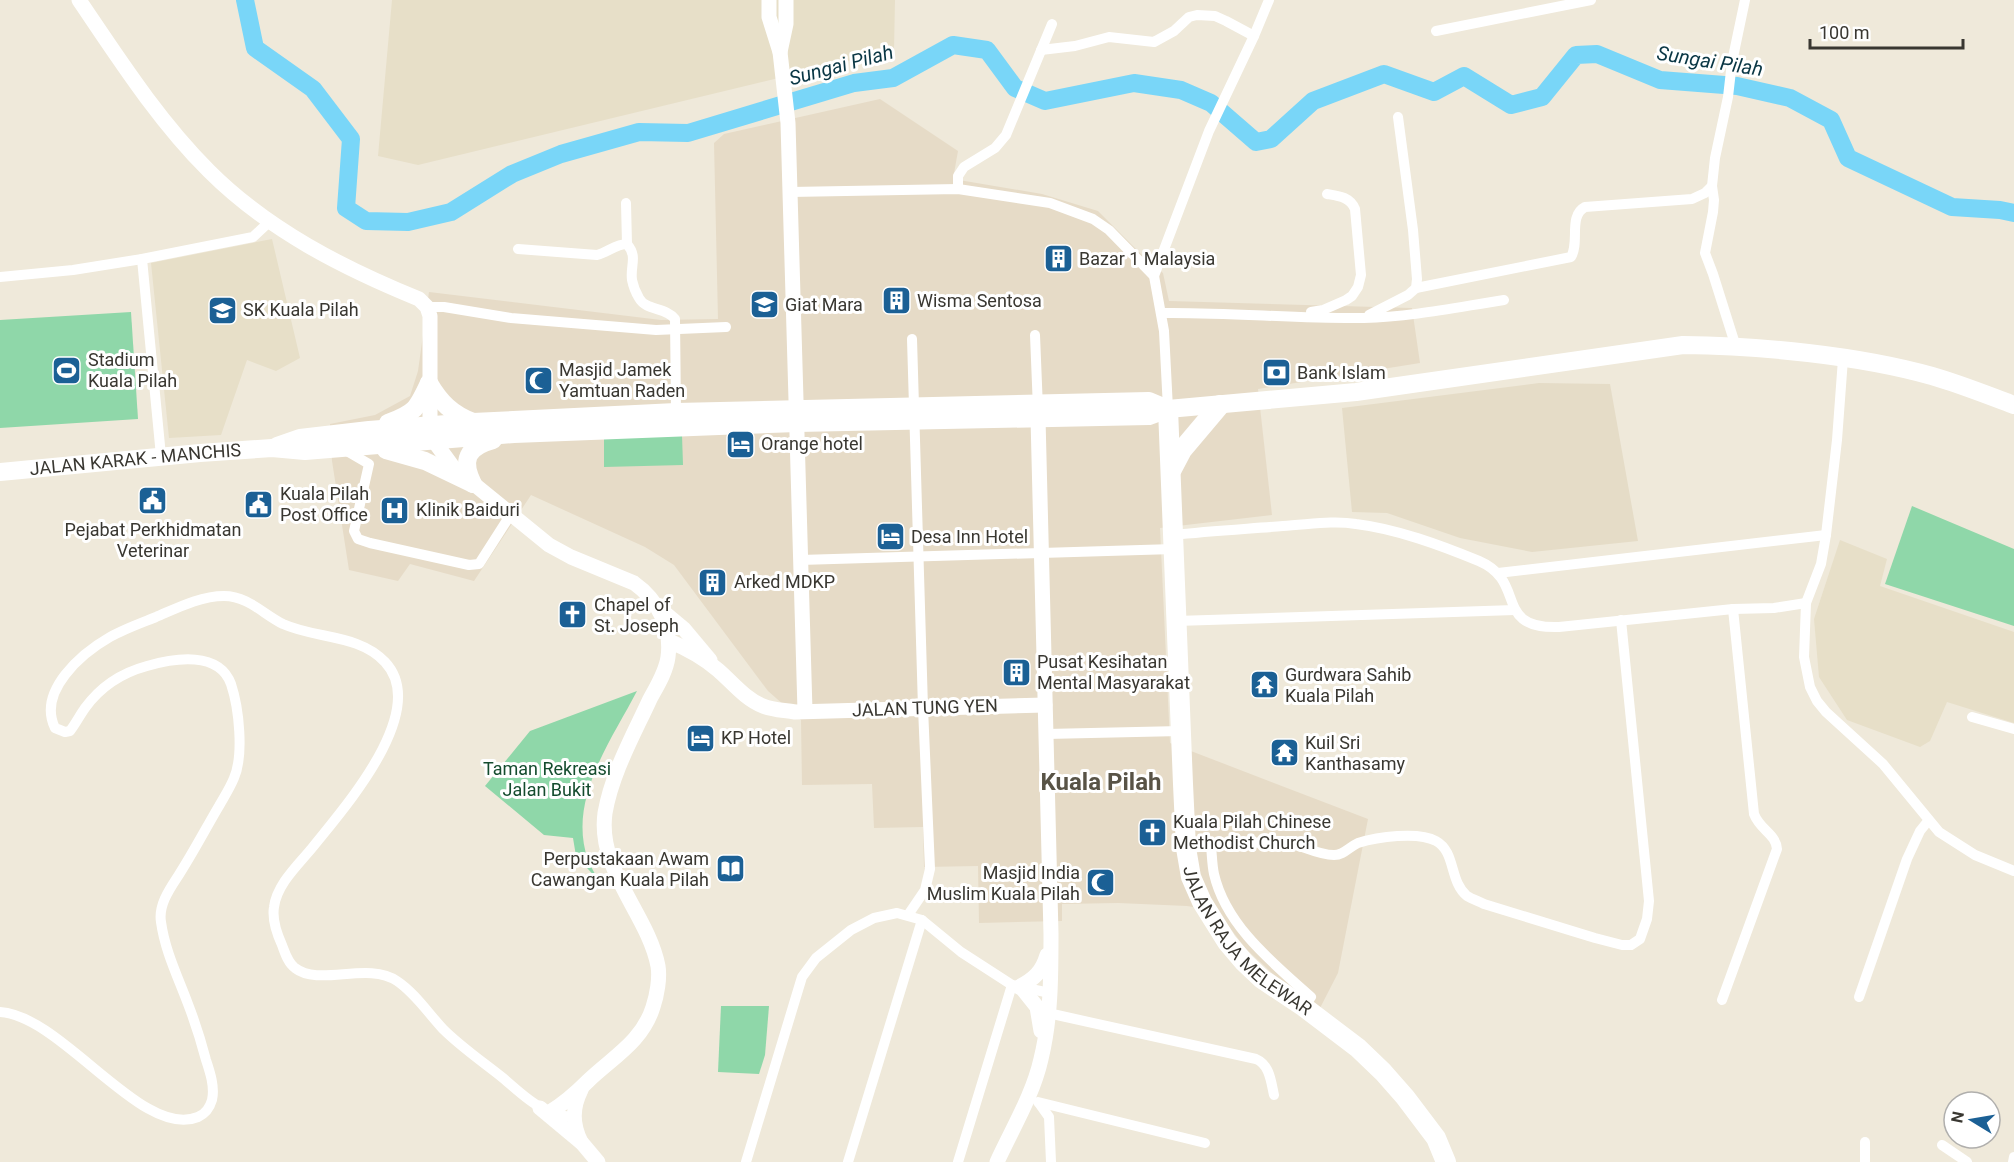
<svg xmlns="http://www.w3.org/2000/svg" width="2014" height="1162" viewBox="0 0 2014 1162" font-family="Roboto,sans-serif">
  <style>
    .commercial { fill: #e6dbc7 }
    .built { fill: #e7dfc8 }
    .medical { fill: #e5dcc7 }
    .green { fill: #8fd7a9 }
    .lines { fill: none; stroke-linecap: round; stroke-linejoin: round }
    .river { stroke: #79d6f8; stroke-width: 18 }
    .street { stroke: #fff; stroke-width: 10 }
    .secondary { stroke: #fff; stroke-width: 15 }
    .primary { stroke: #fff; stroke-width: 18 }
    .highway { stroke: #fff; stroke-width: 20 }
    .labels { text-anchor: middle; stroke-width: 6; stroke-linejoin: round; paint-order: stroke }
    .poi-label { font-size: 18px; fill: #393731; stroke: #fff; text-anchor: start }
    .street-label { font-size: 18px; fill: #393731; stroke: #fff }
    .park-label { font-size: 18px; fill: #144c2e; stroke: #fff }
    .water-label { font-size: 20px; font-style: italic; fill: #093644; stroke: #fff }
    .district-label { font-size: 24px; font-weight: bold; fill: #585346; stroke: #fff }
  </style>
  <rect width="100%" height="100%" fill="#efe9da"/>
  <!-- commercial -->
  <path class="commercial" d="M880,99L958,151L953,179L1042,194L1098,211L1146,259L1163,273L1169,301L1412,308L1420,363L1258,389L1272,515L1160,528L1170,743L1368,819L1338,973L1320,1008L1273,974L1246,949L1217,911L1187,906L1118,903L1062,904V921L979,923L978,866L924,867L923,827L874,828L872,784L802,785L801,720L768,691L674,565L645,547L531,495L474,581L410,564L398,581L349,570L332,461L330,424L375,415L410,396L418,371L429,292L661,320L718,319L714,143L724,134Z"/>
  <!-- built -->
  <g class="built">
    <path d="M392,0H895L894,50L418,165L378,156Z"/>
    <path d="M272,239L300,358L276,371L247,360L221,435L169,438L151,263Z"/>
    <path d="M1840,540L1887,559L1880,586L2014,632V723L1947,702L1930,741L1920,747L1847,720L1819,677L1814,619Z"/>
  </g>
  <!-- medical -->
  <path class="medical" d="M1539,383L1610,384L1638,541L1532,552L1460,538L1387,513L1352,512L1342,408Z"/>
  <!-- green -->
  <g class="green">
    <path d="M131,312L138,419L0,428V320Z"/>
    <path d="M682,435L683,465L604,467V437Z"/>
    <path d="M1912,506L2014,549V626L1885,584Z"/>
    <path d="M637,691C611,741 567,800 588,860C591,867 595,874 599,881L576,856L573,838L544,835L485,786L530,731Z"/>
    <path d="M721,1006H769L765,1055L759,1074L718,1072Z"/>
  </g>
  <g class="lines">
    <!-- river -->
    <path class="river" d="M245,0L255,48L313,89L351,139L346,208L366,221L408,222L451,212L512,174L561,154L639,132L688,133L854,83L893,78L953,45L987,50L1015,88L1045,101L1134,83L1181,90L1211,103L1256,142L1271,139L1313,101L1384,74L1434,92L1464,76L1511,105L1542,97L1576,55L1597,54L1660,80L1737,86L1790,98L1831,120L1848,158L1952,207L2000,210L2014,213"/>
    <!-- street -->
    <g class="street">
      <path d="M1436,31L1591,0"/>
      <path d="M1041,50L1075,46L1109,37L1154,42L1174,31L1189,17L1197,15L1215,16L1226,21L1254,36"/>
      <path d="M1712,186L1714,200L1713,212L1705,253L1713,274L1736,347"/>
      <path d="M958,189V176L964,167L995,148L1006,135L1052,24"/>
      <path d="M790,192L958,189L1050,203L1093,219L1109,230L1154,276L1164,331L1168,409"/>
      <path d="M626,203L627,244"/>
      <path d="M518,249L597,255C608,252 616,244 627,244C638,257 630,265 632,280C633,285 636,293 639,298C646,311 666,307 675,319L676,412"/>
      <path d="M142,259L161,456"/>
      <path d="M1154,276L1209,131L1254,36L1269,0"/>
      <path d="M0,277L73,270L142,259L253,237L269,222"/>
      <path d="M1416,288L1571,257C1580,242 1568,216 1585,207L1692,199L1705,193L1712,186L1715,158L1728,97L1732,62L1745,0"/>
      <path d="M427,307H444L511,318L656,330L726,327"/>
      <path d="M1311,312L1323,310L1346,300L1352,296L1358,287L1361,275L1355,209C1350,197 1339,196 1327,194"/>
      <path d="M1162,313C1229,312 1297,319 1364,318C1411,317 1458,307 1504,300"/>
      <path d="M1369,315L1408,295L1416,288L1417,279L1413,230L1398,117"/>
      <path d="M1035,335L1038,409"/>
      <path d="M1843,359L1837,440L1826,535L1821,564L1806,603L1804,657L1810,687L1817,701L1826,712L1883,764L1939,832L1975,855L2014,871"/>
      <path d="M345,450L369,464L354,531L358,539L370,543L469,565L479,564L511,514"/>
      <path d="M1173,535C1210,531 1246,529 1283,526C1307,525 1332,520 1356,524C1397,529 1440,545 1479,561C1528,582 1492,629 1559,627L1733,609L1774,608L1806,603"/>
      <path d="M800,560L1174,549"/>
      <path d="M1498,573L1826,535"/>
      <path d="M1176,621L1515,610"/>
      <path d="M1972,717L2014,729"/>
      <path d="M1046,734L1181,731"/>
      <path d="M1211,846C1212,855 1212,865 1214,874C1226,926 1273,963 1311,997L1304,1007"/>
      <path d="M1186,848L1280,841C1298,843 1316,855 1334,855C1344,855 1349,847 1358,843C1377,837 1418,831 1436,841C1456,852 1449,881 1467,896C1472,899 1478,901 1484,904L1595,938L1622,945H1631L1640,939L1647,919L1649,901L1621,620"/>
      <path d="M908,915L925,890L930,869L923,708L912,339"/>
      <path d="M1859,997L1907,859L1920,831L1928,821"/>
      <path d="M1722,1000L1777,849C1776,834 1760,830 1754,814L1733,609"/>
      <path d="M0,1012C63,1016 142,1140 198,1117C205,1114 210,1107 212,1100C215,1087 210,1072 206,1060C201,1041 195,1022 188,1004C178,977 165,951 161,922C158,904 171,887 180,873C194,851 206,828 219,806C224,797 230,788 234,778C244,755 239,708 231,684C219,651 175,658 147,666C121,673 101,686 85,708C80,715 76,723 70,731L65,732L55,728C37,691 82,653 110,637C124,629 141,623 156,617C177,608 200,596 224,596C248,596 263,614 283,624C316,639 359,634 385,662C431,711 343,809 312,848C298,865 277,884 274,907C272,919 277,934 282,945C285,953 288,963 295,968C319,987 368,961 397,981C415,993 428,1013 443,1029C461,1047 483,1062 503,1078C515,1088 528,1101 542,1108C552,1114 562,1116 573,1117"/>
      <path d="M1048,1013L1256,1059C1270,1065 1271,1082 1274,1095"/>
      <path d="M1038,1102L1205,1143"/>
      <path d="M1039,1103L1049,1117L1051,1162"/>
      <path d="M1942,1145L1967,1162"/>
      <path d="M746,1162L802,977L816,958L851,930L874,918L897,913L922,920L961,952L1012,985L1050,993"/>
      <path d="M848,1162L922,920"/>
      <path d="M958,1162L1012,985"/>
      <path d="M1865,1162V1142"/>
      <path d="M2013,1162L2014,1157"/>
    </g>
    <!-- secondary -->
    <g class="secondary">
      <path d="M79,0C119,59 158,120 209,171C268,230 343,268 419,299L427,307L430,316V426L434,441L453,467L549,545L571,557L634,583C658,600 672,628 668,657C666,672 657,686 650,699C633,736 612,773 605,813C597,870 648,914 658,966C660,978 657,995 653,1007C642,1042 613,1057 588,1081C576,1093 565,1103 550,1112"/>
      <path d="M769,0V17L780,52L788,123L805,711"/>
      <path d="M780,52L786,24V0"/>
      <path d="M660,609L684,629L710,660"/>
      <path d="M669,641C686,648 704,658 718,670C732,682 745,699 763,706C773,710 784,710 795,712L1045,705"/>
      <path d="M1019,987C1034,979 1042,972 1047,955"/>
      <path d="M1021,987L1037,1007L1041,1031"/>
      <path d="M581,1090C572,1108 572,1124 581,1142"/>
      <path d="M540,1108L582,1143L598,1162"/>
      <path d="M997,1162C1012,1129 1033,1095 1041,1059C1051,1018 1051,976 1051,934L1038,418"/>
    </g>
    <!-- primary -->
    <g class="primary">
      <path d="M429,383C440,402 452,414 473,422"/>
      <path d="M388,423C415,413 417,409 429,383"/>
      <path d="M277,446L300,438L369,430L473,422L676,412L1149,401L1168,409"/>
      <path d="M386,450L425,461L473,484"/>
      <path id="s1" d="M0,472L200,453L272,448L305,451L514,434L797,423L1149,416L1168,409L1356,392L1683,345C1760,346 1857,355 1932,376C1960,384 1987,395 2014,405"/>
      <path d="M473,484C461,460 467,447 493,440"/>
    </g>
    <!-- highway -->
    <g class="highway">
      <path id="s2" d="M1168,409L1183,784L1186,848L1191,877L1202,902L1227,942L1244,962L1262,979L1304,1007L1358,1048L1383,1072L1405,1097L1436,1138L1446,1162"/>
      <path d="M1172,469L1182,450L1220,405"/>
    </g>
  </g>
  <!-- icons -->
  <defs>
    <symbol id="building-square" viewBox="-11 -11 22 22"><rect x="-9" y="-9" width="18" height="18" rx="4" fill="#1b6095" stroke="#fff"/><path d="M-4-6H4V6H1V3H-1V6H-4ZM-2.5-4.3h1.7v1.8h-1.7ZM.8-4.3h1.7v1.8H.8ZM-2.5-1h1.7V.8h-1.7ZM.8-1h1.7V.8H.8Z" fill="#fff"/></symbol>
    <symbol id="university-square" viewBox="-11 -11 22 22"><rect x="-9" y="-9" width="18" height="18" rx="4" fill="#1b6095" stroke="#fff"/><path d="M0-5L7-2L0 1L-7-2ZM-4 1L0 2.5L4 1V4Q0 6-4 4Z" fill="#fff"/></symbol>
    <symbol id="school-square" viewBox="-11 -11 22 22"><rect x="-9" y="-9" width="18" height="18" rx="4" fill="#1b6095" stroke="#fff"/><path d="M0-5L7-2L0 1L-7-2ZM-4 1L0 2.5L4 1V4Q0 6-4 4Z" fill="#fff"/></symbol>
    <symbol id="stadium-square" viewBox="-11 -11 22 22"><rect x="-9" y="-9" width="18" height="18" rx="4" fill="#1b6095" stroke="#fff"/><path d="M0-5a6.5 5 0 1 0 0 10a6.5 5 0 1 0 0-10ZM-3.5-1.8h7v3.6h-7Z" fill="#fff"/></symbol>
    <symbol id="bank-square" viewBox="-11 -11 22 22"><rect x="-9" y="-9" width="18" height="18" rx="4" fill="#1b6095" stroke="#fff"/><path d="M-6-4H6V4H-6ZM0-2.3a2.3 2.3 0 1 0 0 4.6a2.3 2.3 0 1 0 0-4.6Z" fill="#fff"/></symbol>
    <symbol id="mosque-square" viewBox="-11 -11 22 22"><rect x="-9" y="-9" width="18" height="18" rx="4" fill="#1b6095" stroke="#fff"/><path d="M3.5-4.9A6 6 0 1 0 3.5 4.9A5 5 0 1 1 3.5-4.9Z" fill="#fff"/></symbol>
    <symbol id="hotel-square" viewBox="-11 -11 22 22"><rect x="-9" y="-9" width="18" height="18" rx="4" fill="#1b6095" stroke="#fff"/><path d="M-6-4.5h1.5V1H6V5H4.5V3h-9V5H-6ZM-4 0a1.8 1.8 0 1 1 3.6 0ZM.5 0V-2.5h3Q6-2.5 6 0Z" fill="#fff"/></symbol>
    <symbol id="civic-square" viewBox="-11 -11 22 22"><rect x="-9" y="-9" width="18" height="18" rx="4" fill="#1b6095" stroke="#fff"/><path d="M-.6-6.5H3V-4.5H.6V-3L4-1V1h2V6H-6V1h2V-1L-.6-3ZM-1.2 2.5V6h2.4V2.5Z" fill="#fff"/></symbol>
    <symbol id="hospital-square" viewBox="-11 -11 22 22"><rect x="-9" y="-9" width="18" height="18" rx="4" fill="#1b6095" stroke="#fff"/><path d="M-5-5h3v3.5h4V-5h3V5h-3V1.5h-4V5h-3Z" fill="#fff"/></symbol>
    <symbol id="church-square" viewBox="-11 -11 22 22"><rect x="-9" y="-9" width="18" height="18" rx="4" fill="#1b6095" stroke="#fff"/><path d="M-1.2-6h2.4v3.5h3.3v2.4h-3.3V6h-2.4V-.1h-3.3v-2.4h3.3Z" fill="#fff"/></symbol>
    <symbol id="temple-square" viewBox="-11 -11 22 22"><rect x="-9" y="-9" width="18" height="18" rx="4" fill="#1b6095" stroke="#fff"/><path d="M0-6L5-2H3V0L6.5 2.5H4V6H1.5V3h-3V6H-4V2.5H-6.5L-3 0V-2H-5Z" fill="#fff"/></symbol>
    <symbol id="library-square" viewBox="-11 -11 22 22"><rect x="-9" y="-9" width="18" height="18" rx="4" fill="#1b6095" stroke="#fff"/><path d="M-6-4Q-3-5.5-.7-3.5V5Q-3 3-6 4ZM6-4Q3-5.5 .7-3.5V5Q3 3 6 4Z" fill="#fff"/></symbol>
  </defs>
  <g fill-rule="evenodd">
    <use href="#building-square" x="1042" y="242" width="33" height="33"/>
    <use href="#building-square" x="880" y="284" width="33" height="33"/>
    <use href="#university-square" x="748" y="288" width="33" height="33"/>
    <use href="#school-square" x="206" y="294" width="33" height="33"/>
    <use href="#stadium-square" x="50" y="354" width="33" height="33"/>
    <use href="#bank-square" x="1260" y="356" width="33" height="33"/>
    <use href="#mosque-square" x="522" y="364" width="33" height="33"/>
    <use href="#hotel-square" x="724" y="428" width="33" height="33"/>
    <use href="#civic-square" x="136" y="484" width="33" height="33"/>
    <use href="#civic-square" x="242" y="488" width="33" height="33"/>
    <use href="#hospital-square" x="378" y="494" width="33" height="33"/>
    <use href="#hotel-square" x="874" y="520" width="33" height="33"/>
    <use href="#building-square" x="696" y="566" width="33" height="33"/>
    <use href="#church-square" x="556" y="598" width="33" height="33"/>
    <use href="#building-square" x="1000" y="656" width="33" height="33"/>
    <use href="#temple-square" x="1248" y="668" width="33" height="33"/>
    <use href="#hotel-square" x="684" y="722" width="33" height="33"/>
    <use href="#temple-square" x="1268" y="736" width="33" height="33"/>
    <use href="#church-square" x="1136" y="816" width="33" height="33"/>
    <use href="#library-square" x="714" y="852" width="33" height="33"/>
    <use href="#mosque-square" x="1084" y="866" width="33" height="33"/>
  </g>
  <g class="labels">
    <!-- poi labels -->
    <g class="poi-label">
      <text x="1079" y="265">Bazar 1 Malaysia</text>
      <text x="917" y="307">Wisma Sentosa</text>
      <text x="785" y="311">Giat Mara</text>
      <text x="243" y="316">SK Kuala Pilah</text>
      <text x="88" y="366">Stadium<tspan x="88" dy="21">Kuala Pilah</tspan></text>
      <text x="559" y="376">Masjid Jamek<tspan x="559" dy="21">Yamtuan Raden</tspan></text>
      <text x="1297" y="379">Bank Islam</text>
      <text x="761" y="450">Orange hotel</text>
      <text x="280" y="500">Kuala Pilah<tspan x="280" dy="21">Post Office</tspan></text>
      <text x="416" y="516">Klinik Baiduri</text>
      <text x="153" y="536" text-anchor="middle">Pejabat Perkhidmatan<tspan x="153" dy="21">Veterinar</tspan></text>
      <text x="911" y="543">Desa Inn Hotel</text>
      <text x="734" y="588">Arked MDKP</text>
      <text x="594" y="611">Chapel of<tspan x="594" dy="21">St. Joseph</tspan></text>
      <text x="1037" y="668">Pusat Kesihatan<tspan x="1037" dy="21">Mental Masyarakat</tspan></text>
      <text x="1285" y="681">Gurdwara Sahib<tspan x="1285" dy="21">Kuala Pilah</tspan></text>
      <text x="721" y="744">KP Hotel</text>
      <text x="1305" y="749">Kuil Sri<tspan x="1305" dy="21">Kanthasamy</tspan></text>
      <text x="1173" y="828">Kuala Pilah Chinese<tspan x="1173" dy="21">Methodist Church</tspan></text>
      <text x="709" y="865" text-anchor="end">Perpustakaan Awam<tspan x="709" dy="21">Cawangan Kuala Pilah</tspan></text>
      <text x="1080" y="879" text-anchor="end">Masjid India<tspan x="1080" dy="21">Muslim Kuala Pilah</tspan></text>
    </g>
    <!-- street labels -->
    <g class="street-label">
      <text dy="6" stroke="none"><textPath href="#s1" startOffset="136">JALAN KARAK - MANCHIS</textPath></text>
      <text transform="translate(925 708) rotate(-2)" y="6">JALAN TUNG YEN</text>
      <text dy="6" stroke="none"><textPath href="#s2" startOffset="555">JALAN RAJA MELEWAR</textPath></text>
    </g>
    <!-- park labels -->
    <g class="park-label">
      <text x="547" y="775">Taman Rekreasi<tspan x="547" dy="21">Jalan Bukit</tspan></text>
    </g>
    <!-- water labels -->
    <g class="water-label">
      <text transform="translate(1710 61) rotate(9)" y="7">Sungai Pilah</text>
      <text transform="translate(841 65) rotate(-15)" y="7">Sungai Pilah</text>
    </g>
    <!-- district labels -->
    <g class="district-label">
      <text x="1101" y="790">Kuala Pilah</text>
    </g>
  </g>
  <!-- north arrow -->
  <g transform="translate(1972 1120) rotate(281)"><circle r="28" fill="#ffffff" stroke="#b0afad" stroke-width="1.5"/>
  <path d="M0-4.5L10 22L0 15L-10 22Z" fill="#1b6095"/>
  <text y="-9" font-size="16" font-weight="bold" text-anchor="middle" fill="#393731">N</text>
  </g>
  <!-- scale -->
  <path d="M1810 39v9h153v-9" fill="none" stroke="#393731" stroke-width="3"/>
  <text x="1819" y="39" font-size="18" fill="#393731" stroke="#ffffff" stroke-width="4.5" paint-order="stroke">100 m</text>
</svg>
